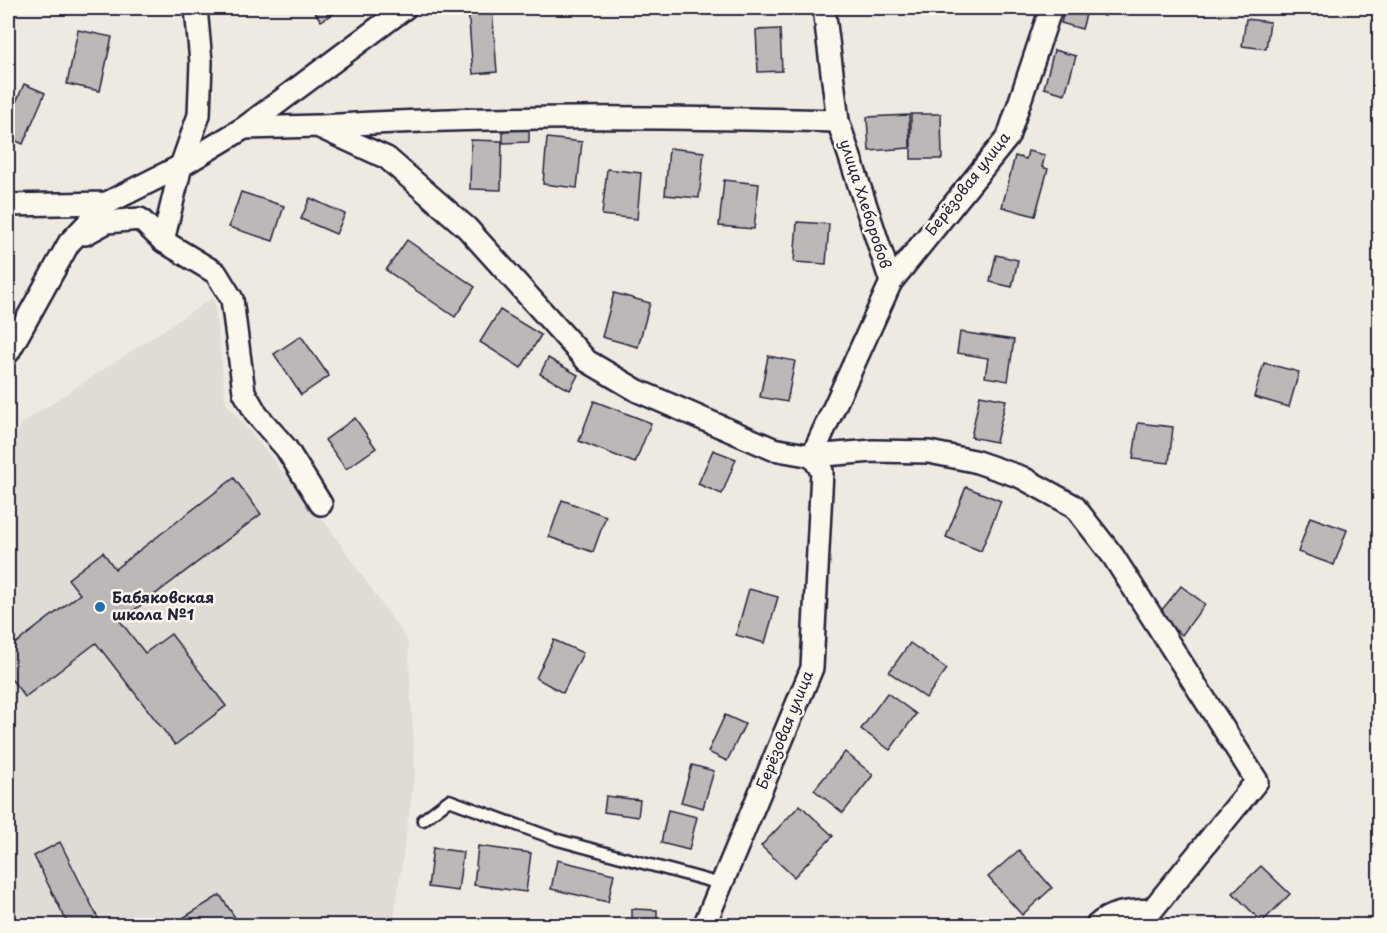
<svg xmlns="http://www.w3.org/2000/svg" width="1387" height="933" viewBox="0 0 1387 933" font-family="'Playpen Sans',sans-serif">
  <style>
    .built { fill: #dfdbd5 }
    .building { fill: #bcb8b8; stroke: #22223b; stroke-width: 1.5 }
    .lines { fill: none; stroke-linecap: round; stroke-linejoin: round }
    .lane-casing { stroke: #22223b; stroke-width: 15 }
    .street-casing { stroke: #22223b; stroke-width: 26 }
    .lane { stroke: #fbf7ec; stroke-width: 10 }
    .street { stroke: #fbf7ec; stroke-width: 21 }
    .poi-dot { fill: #1f6fb2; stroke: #fbf7ec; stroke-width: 2 }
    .labels { text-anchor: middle; stroke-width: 5; stroke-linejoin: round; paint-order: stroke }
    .street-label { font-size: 15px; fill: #22223b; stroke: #fbf7ec }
    .poi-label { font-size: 15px; font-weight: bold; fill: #22223b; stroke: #fbf7ec; text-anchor: start }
  </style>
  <rect width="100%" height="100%" fill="#eeeae2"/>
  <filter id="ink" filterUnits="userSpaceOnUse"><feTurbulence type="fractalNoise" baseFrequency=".0167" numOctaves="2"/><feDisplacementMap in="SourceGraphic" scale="12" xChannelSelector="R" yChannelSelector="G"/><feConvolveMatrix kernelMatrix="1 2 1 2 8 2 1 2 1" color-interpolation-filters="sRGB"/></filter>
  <g filter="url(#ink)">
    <!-- built -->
    <path class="built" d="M214,297L226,403L327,525L408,642L415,771L393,925H8V445L22,423Z"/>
    <!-- building -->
    <g class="building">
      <path d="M312,8H343L321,21Z"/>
      <path d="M468,8H492L497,72L473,74Z"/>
      <path d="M1065,8H1107L1105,16L1087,11L1082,29L1061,23Z"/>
      <path d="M1246,19L1270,22L1266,49L1242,46Z"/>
      <path d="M780,29L782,71L758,72L756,30Z"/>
      <path d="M78,30L112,37L100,91L67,84Z"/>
      <path d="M1054,50L1076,56L1065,94L1044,88Z"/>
      <path d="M24,84L45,93L23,144L8,137V121Z"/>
      <path d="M911,114H941L942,159H911Z"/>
      <path d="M909,115L910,148L869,151L867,117Z"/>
      <path d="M503,128H529V142L503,143Z"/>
      <path d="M547,138L582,142L577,188L543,184Z"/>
      <path d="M471,140L502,141L501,190L470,189Z"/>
      <path d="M669,148L704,152L699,198L665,195Z"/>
      <path d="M1028,151L1045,155L1042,167L1048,169L1035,216L1002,207L1015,156L1026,159Z"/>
      <path d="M607,169L641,173L637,219L602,215Z"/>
      <path d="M724,180L759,184L754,229L719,226Z"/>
      <path d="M241,192L284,206L273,241L229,227Z"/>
      <path d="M310,198L345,214L336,234L301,219Z"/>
      <path d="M797,222L829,224L826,264L794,262Z"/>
      <path d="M407,240L475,287L455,317L386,270Z"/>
      <path d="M996,255L1018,260L1012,287L990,282Z"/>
      <path d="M614,293L650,303L638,347L602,337Z"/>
      <path d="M500,310L541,335L521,368L480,342Z"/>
      <path d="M960,332L1014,340L1008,381L985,377L988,358L957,353Z"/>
      <path d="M301,336L329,376L301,395L274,354Z"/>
      <path d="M768,356L795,361L787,402L760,397Z"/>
      <path d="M548,358L578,375L570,390L540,374Z"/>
      <path d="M1264,363L1299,372L1289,407L1254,397Z"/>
      <path d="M980,395L1006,400L996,442L971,437Z"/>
      <path d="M594,401L651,423L635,463L579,441Z"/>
      <path d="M355,418L376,448L346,469L325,440Z"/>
      <path d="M1138,423L1173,427L1169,463L1133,459Z"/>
      <path d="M713,450L736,459L722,494L698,484Z"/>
      <path d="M234,478L261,514L120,621L145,653L171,634L226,706L175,745L96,643L25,697L8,675V649L80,594L68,579L103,552L115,569Z"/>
      <path d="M966,487L1001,501L981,551L946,537Z"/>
      <path d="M562,500L606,516L593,552L549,537Z"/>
      <path d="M1310,517L1347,530L1334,565L1298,552Z"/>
      <path d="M1181,586L1205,604L1182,635L1157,616Z"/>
      <path d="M749,589L778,597L765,643L736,635Z"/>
      <path d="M554,640L583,653L563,693L536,678Z"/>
      <path d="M910,643L947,669L926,698L889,672Z"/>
      <path d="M887,693L916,714L890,750L861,729Z"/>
      <path d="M725,715L745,724L727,761L708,752Z"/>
      <path d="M845,752L873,775L843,813L814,790Z"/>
      <path d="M692,765L714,771L703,808L681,802Z"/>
      <path d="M606,796L640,800L638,817L604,812Z"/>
      <path d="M800,805L833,836L794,877L761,846Z"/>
      <path d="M668,810L697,817L689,850L661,843Z"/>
      <path d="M60,842L102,926H69L34,856Z"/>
      <path d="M478,846L531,853L526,892L474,885Z"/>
      <path d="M433,848L463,852L458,891L428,887Z"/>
      <path d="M1019,850L1052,888L1022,915L988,877Z"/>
      <path d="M557,860L614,874L608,902L551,889Z"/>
      <path d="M1261,866L1290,894L1262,922L1233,893Z"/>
      <path d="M220,895L236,919L225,926H170Z"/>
      <path d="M632,909L657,910V926H632Z"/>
    </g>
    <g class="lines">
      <defs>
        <path id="lane" d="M423,820L449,800L558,840L721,884"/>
        <g id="street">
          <path d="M196,8L201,62L199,115L181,166L163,241L216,273L232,299L244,392L257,415L286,448L321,504"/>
          <path d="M321,126C493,115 665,117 838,121"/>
          <path d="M244,128L317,126L387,158L467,228L587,361L638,391L773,449L812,456L873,451L929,452L974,461L1021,477L1074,506L1113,556L1257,781L1152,910C1132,911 1111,911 1096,926"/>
          <path d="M8,205L107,203L181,166L244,128L405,8"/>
          <path d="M85,234L107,222L140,219L163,241"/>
          <path d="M891,282L1008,137L1051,8"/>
          <path d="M8,353L69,243L107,203"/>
          <path d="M812,456L891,282L838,121L824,8"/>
          <path d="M704,926L812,668L822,471L812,456"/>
        </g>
      </defs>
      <!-- lane casing -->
      <use href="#lane" class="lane-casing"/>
      <!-- street casing -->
      <use href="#street" class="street-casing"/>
      <!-- lane -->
      <use href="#lane" class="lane"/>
      <!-- street -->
      <use href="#street" class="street"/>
    </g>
  </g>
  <!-- markers -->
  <circle class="poi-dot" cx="100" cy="607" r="6"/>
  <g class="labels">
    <!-- street labels -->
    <g class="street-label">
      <text transform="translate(968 184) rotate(-52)" y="5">Берёзовая улица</text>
      <text transform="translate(865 204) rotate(72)" y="5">улица Хлеборобов</text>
      <text transform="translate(785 730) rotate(-68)" y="5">Берёзовая улица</text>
    </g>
    <!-- poi labels -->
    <g class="poi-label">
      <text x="112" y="603">Бабяковская<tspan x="112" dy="17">школа №1</tspan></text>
    </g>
  </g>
  <!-- margin -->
  <rect width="1387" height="933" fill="none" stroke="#fbf7ec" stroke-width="30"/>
  <rect x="15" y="15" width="1357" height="903" fill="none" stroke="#22223b" stroke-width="2" filter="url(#ink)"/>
</svg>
